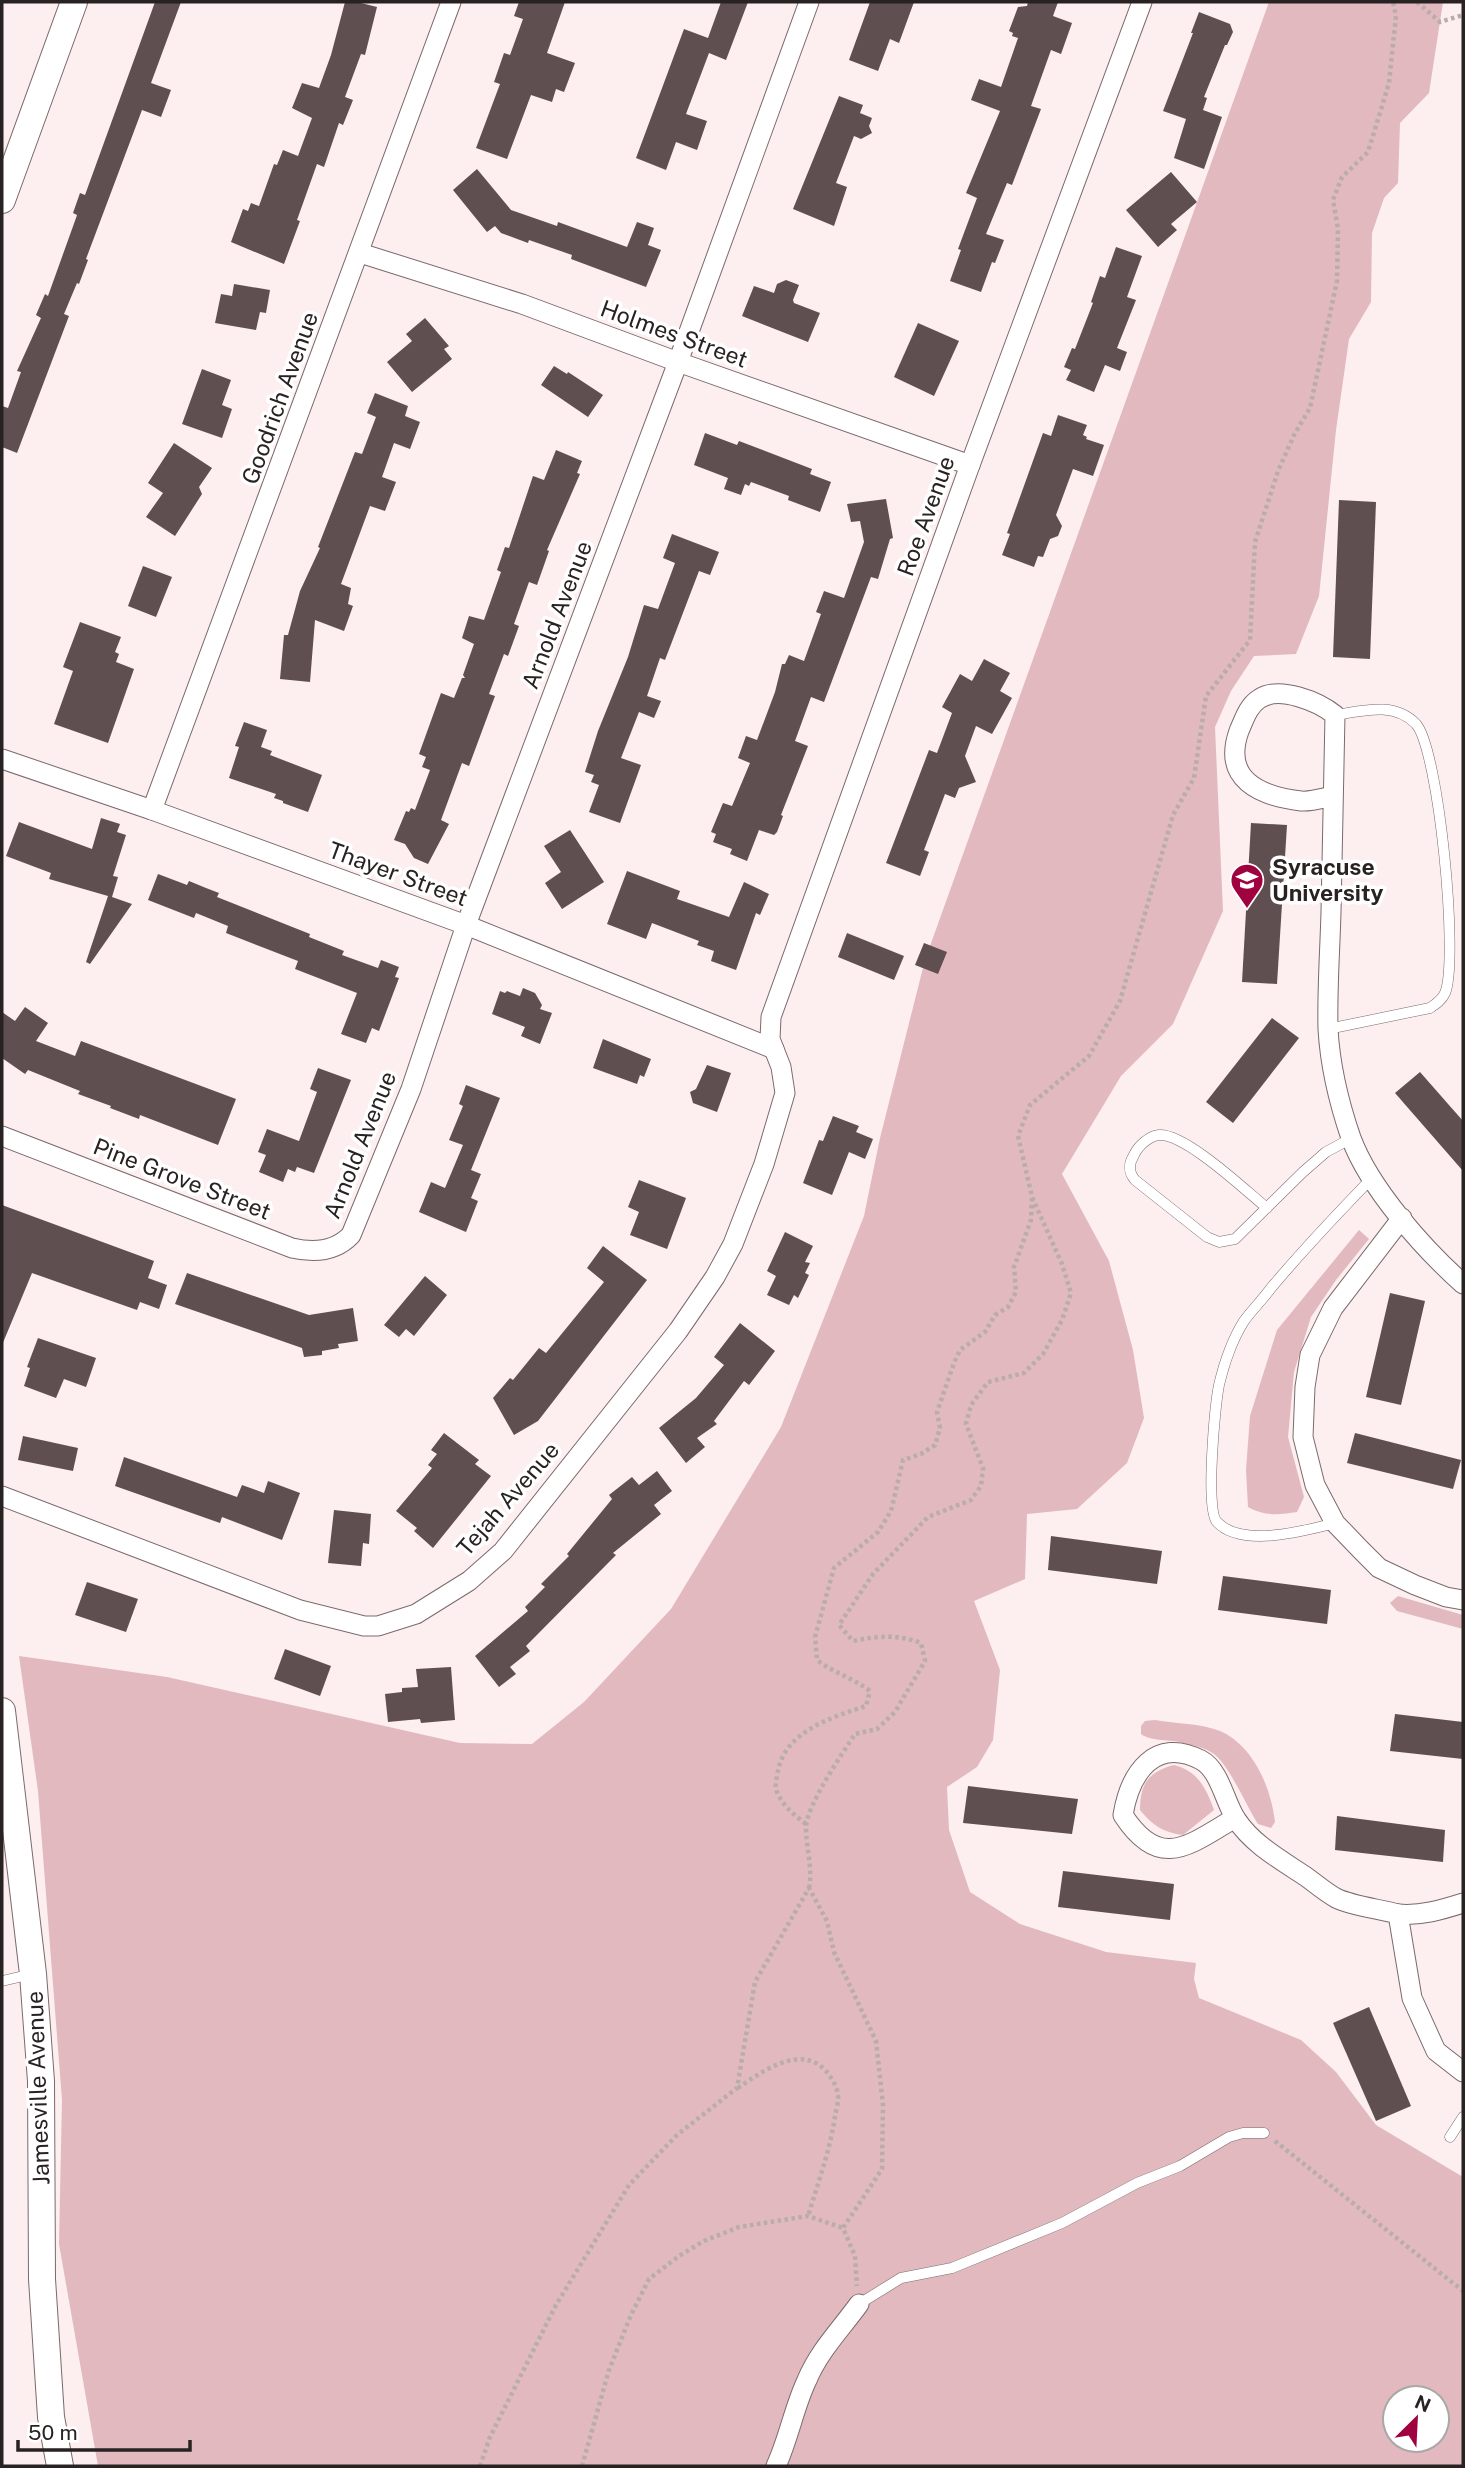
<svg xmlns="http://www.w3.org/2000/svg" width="1465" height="2468" viewBox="0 0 1465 2468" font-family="'Public Sans',sans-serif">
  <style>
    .green { fill: #e2b9be; fill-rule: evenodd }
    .building { fill: #5f4f51 }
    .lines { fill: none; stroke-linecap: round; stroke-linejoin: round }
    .lane-casing { stroke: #7b6a6c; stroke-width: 11 }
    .street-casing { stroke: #7b6a6c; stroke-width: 21 }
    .secondary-casing { stroke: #7b6a6c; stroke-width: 28 }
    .path { stroke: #b8acad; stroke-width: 4.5; stroke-dasharray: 3.5 3.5; stroke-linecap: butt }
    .lane { stroke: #fff; stroke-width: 10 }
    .street { stroke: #fff; stroke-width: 19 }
    .secondary { stroke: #fff; stroke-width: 26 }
    .labels { text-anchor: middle; stroke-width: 7; stroke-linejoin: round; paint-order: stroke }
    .street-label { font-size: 23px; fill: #292223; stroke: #fff }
    .poi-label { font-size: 23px; font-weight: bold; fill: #292223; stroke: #fff; text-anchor: start }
  </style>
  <rect width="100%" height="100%" fill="#fdeeef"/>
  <!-- green -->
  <g class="green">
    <path d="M1269,2H1443L1429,93L1400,123L1398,183L1384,198L1372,233L1371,302L1349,339L1336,430L1319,596L1296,654L1254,656L1231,691L1215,727L1223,911L1173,1024L1121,1076L1062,1174L1109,1261L1133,1350L1144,1418L1127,1463L1077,1509L1027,1514L1025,1579L974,1601L1000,1670L993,1740L977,1767L947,1787L949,1830L970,1892L1020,1924L1106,1952L1196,1963L1194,1979L1199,1998L1301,2040L1336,2072L1376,2125L1463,2177V2466H98L59,2244L62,2100L38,1791L19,1656L167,1677L460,1743L532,1744L584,1702L671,1609L781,1427L864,1216L880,1138L925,960ZM1395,2398H1437V2440H1395Z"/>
    <path d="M1359,1230L1369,1239L1336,1280L1311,1317L1294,1372L1288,1437L1304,1497L1297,1512C1279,1515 1263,1516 1248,1507L1246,1470L1250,1416L1277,1330Z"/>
    <path d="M1398,1596L1463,1615V1629L1397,1611L1390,1603Z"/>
    <path d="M1155,1720C1176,1724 1200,1723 1220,1731C1254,1746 1271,1788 1275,1822L1271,1828L1258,1824C1247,1807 1229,1765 1214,1754C1206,1748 1193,1745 1183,1743C1170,1739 1152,1742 1141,1734V1726L1145,1721Z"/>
    <path d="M1174,1765C1198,1771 1206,1788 1214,1810L1183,1835C1164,1833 1152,1825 1140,1810C1140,1784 1148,1772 1174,1765Z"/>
  </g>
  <!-- building -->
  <g class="building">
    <path d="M155,2H181L151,83L171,90L161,117L142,110L86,259L88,260L79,284L77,283L64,314L69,316L17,453L2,447V406L8,408L21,372L17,371L41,318L36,315L45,294L48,296L76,218L77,215L73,213L80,193L85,195Z"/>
    <path d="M345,2H357L377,7L365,55L361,54L345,97L353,100L343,125L339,123L324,167L317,164L297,220L300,221L284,264L231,242L243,209L248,211L251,203L259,206L274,164L277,165L283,150L298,156L312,118L292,108L302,83L319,88L331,55Z"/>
    <path d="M519,2H565L547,53L575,63L564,92L556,89L552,102L531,95L507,159L476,148L500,84L494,82L504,53L510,55L523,19L514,16Z"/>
    <path d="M721,2H748L726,60L709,53L686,114L707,121L697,150L676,142L666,170L636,158L684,29L708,38Z"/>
    <path d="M870,2H914L899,43L890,39L878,71L849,60Z"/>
    <path d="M1028,2H1058L1053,16L1072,23L1061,54L1051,50L1031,106L1041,109L1012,185L1007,183L986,234L1004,240L995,263L992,262L981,292L950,281L961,250L958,249L977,198L966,193L1000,111L971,100L979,79L1001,87L1018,38L1012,36L1013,33L1009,31L1018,7L1027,6Z"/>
    <path d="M1199,12L1230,24L1233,32L1227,45H1225L1204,97L1207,98L1203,110L1222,117L1204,169L1174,158L1186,119L1163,111L1193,33H1191Z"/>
    <path d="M839,96L863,105L860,113L872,118L869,126L872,133L861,139L854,136L836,183L847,187L834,226L793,209Z"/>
    <path d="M477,169L511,210L557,226L558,222L627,247L637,222L654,228L648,245L661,250L646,287L571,259L572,255L529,240L528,243L501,233L495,226L487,232L453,190Z"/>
    <path d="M1171,172L1197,202L1171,224L1177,230L1158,247L1126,210Z"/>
    <path d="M1116,247L1142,256L1127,297L1136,300L1117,348L1127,352L1120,371L1105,365L1094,392L1066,380L1071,370L1064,367L1072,348L1075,349L1093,303L1091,302L1100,276L1105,278Z"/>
    <path d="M786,280L799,285L793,300L794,303L820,313L808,342L742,316L754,286L774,293L777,284Z"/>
    <path d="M234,284L270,290L266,313L260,312L256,330L215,323L221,294L232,296Z"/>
    <path d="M425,318L449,346L444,349L452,359L412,392L387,362L412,341L406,334Z"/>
    <path d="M918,323L959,341L934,396L894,377Z"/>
    <path d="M554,366L567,374L568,372L603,395L588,417L541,385Z"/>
    <path d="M202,369L231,380L222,405L232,409L222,438L182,424Z"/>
    <path d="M375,393L408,406L405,416L420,422L410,449L394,443L382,477L396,482L385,511L370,506L341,584L351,588L348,604L353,606L344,631L315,620L310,682L280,679L284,635H288L300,591L320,548L318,547L355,452L362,454L376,417L367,413Z"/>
    <path d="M1058,415L1087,425L1083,435L1087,437L1086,439L1104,445L1093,476L1073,469L1056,515L1062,526L1058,536L1050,539L1043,557L1038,556L1034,567L1002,555L1010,534L1007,533L1043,433L1051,436Z"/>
    <path d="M705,433L737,445L739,441L812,469L810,474L831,482L820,512L788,500L789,496L751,482L749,486L745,484L741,495L724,489L728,478L694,465Z"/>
    <path d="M174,443L212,468L199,487L202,494L175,536L146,517L163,493L148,483Z"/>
    <path d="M556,450L582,461L577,473L580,474L547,550L549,551L537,585L529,582L514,624L519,626L508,656L504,654L489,694L495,696L469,766L462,763L441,820L449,824L428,864L414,858L405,844L394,840L406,811L409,812L411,808L415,810L430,770L422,767L426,757L419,754L441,693L454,698L462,678H465L463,675L474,644L462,638L469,616L484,620L501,572L497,570L505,547L509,548L533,476L544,480Z"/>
    <path d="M886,499L893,538L890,539L878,579L871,577L824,702L811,697L795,741L808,746L781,815L783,816L777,832L774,835L759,830L747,861L730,854L732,849L713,842L716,834L711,832L723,803L732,806L750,763L738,758L746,736L757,740L775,692L782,664H785L789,655L804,661L821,614L816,612L824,591L844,598L864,542L860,521L851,522L847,504Z"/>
    <path d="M1339,500L1376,502L1370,659L1333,657Z"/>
    <path d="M672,534L719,552L710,575L699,571L665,660L660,658L647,696L661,701L654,718L639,712L621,758L641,765L620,823L589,812L599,785L591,782L594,775L585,772L598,731L628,657L644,605L658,609L675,563L663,558Z"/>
    <path d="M143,566L172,577L156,617L128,606Z"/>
    <path d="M80,622L121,637L115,652L119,654L116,662L134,669L108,743L54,724L73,671L63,667Z"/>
    <path d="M984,659L1010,673L1000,691L1012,698L992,734L976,726L965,756L976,782L959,788L955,798L945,794L924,850L929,852L920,876L886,863L929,750L937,753L952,713L942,707L960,674L972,681Z"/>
    <path d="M244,722L267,730L261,747L272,751L270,755L322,775L308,812L283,803V801L274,798L276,794L229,778L239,747L235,746Z"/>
    <path d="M101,818L120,824L117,832L126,835L113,876L118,877L112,897L132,904L90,964L86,962L108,896L49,879L51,873L6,856L19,822L92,849Z"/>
    <path d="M1251,823L1287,825L1277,984L1242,982Z"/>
    <path d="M570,830L604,882L562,909L545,883L561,872L544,846Z"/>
    <path d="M627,871L680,891L677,899L729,917L744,882L769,894L760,915L756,913L736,970L711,961L714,951L697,945L699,941L652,923L646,939L607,924Z"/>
    <path d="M158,874L187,885L189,881L206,888L219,893L217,897L310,934L309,937L344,951L342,955L378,968L381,960L399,967L395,977L399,978L379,1031L372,1028L366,1043L341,1034L357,993L295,969L298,961L226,933L228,926L196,913L194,918L148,900Z"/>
    <path d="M847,933L904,956L894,980L838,957Z"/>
    <path d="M924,943L947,952L938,974L915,965Z"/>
    <path d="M523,988L535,993L542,1005L540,1009L552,1013L540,1044L521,1036L525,1027L492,1014L500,991L505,993L507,991L520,996Z"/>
    <path d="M25,1007L48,1023L36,1041L75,1056L81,1041L236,1099L218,1145L140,1115L139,1119L110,1108L111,1106L78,1094L80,1091L28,1070L25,1074L2,1058V1012L15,1021Z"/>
    <path d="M1272,1018L1299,1038L1233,1123L1206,1102Z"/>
    <path d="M603,1039L651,1059L644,1077L640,1075L637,1084L593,1068Z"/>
    <path d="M707,1065L731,1073L717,1112L693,1103L690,1092L696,1089Z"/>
    <path d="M318,1068L351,1080L314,1173L297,1167L295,1172L288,1169L283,1182L259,1172L266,1155L258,1152L267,1129L299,1141L317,1092L310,1089Z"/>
    <path d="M1420,1072L1463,1121V1171L1395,1093Z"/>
    <path d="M466,1085L500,1098L471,1170L481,1174L471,1198L478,1201L466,1232L419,1212L431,1182L445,1188L463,1145L449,1140L463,1106L459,1104Z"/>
    <path d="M833,1116L859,1126L856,1132L873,1139L865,1159L849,1152L832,1195L803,1183L819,1140L823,1141Z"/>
    <path d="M639,1180L686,1198L667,1249L630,1235L639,1212L628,1207Z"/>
    <path d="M2,1205L154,1261L148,1278L167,1285L159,1309L140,1302L137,1310L32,1273L2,1345Z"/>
    <path d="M785,1232L813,1246L805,1262L810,1263L805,1273L809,1275L798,1298L794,1295L789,1305L767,1295L776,1276L767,1271Z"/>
    <path d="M603,1246L647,1280L538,1421L514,1435L493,1398L510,1378L513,1380L539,1348L546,1353L604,1282L587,1268Z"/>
    <path d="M187,1273L309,1315L353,1308L358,1341L338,1344L339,1348L322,1351V1355L304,1357L302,1348L175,1304Z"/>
    <path d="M425,1276L447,1295L414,1336L406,1329L399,1337L384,1325Z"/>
    <path d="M1390,1293L1425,1301L1401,1405L1366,1397Z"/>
    <path d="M740,1323L775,1351L749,1385L744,1381L714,1421L717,1424L697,1438L705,1447L686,1463L659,1428L696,1398L724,1365L714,1357Z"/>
    <path d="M38,1338L96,1358L86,1387L64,1379L56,1398L24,1386L30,1368L27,1367Z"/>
    <path d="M444,1433L479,1460L475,1464L491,1476L433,1548L414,1531L417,1528L396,1511L432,1468L428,1465L437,1454L431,1450Z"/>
    <path d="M1355,1433L1461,1460L1453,1489L1347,1463Z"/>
    <path d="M23,1436L78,1448L73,1471L18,1460Z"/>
    <path d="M124,1457L237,1497L242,1485L264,1493L268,1481L300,1493L282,1540L222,1517L220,1523L115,1486Z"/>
    <path d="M657,1471L672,1491L654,1505L661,1514L613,1553L616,1555L526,1646L530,1651L510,1667L516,1674L499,1687L475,1656L528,1611L525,1607L545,1587L541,1584L569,1556L567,1554L612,1499L609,1495L632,1477L639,1485Z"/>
    <path d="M334,1510L371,1514L369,1544L363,1543L361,1566L328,1563Z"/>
    <path d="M1051,1536L1162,1551L1157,1584L1048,1570Z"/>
    <path d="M1223,1576L1331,1590L1327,1624L1218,1610Z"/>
    <path d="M87,1582L138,1599L126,1632L75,1615Z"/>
    <path d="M285,1649L331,1666L320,1696L274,1679Z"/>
    <path d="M451,1667L455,1720L421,1723L420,1719L388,1722L385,1694L402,1692V1688L418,1687L416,1669Z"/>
    <path d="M1395,1714L1463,1722V1759L1390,1751Z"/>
    <path d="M968,1786L1078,1799L1072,1834L963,1823Z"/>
    <path d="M1337,1816L1445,1830L1443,1862L1335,1850Z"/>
    <path d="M1063,1871L1174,1884L1170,1920L1058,1907Z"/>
    <path d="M1369,2007L1411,2106L1376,2121L1333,2023Z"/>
  </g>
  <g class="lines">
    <defs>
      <g id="lane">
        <path d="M1328,1029L1430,1008C1436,1004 1442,1000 1445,993C1459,960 1439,750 1416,724C1394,701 1362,711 1335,715"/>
        <path d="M1267,1208C1245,1190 1185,1133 1159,1135C1149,1136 1138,1146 1134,1155C1129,1163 1128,1172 1135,1180L1207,1237L1219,1242L1235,1239L1303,1172L1326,1152L1352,1138"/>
        <path d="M1335,1523C1305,1531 1241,1548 1217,1522C1205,1511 1215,1405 1219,1385C1224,1364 1232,1340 1244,1321C1252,1310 1263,1299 1271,1288C1303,1250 1337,1214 1372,1178"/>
        <path d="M2,1981L32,1974"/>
        <path d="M1450,2137L1463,2117"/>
        <path d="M859,2304L901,2278L952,2268L1062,2223L1137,2183L1180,2166L1229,2137L1243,2133H1264"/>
      </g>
      <g id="street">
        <path d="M360,253L522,304L678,362L970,465"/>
        <path d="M2,759L152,810L466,925L774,1049"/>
        <path d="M1333,796C1323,798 1311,802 1301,801C1259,796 1222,779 1239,731C1244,720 1248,706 1259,699C1279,685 1319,702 1335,715C1334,781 1332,846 1331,912C1330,950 1327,990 1328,1029C1330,1065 1339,1103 1351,1138C1370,1189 1423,1248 1463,1284"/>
        <path d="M152,810L451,2"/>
        <path d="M2,1136L292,1248C314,1253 335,1252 351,1235L411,1089L466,925L678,362L809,2"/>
        <path d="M1402,1218L1333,1308L1310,1355L1305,1387L1303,1437L1315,1485L1335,1523L1361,1550L1379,1568L1415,1585L1446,1597L1463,1600"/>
        <path d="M2,1496L300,1610L364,1626H378L416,1614L469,1581L503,1551L678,1331L715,1277L733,1244L764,1164L785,1093L781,1067L770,1039L771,1017L970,465L1142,2"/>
        <path d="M1235,1818C1189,1845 1160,1872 1123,1815C1130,1773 1155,1736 1201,1760C1220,1770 1225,1803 1236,1819C1252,1844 1281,1860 1305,1876C1315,1883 1325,1892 1336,1898C1352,1906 1380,1909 1398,1914L1412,1998L1436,2051L1463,2072"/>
        <path d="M1398,1914C1421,1916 1441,1910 1463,1903"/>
        <path d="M776,2466C789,2438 794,2407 807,2380C819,2351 841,2329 859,2304"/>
      </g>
      <g id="secondary">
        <path d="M2,200L74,2"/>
        <path d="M2,1711L33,1974L41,2081L42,2279L51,2417L60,2466"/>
      </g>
    </defs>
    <!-- lane casing -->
    <use href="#lane" class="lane-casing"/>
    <!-- street casing -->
    <use href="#street" class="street-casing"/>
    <!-- secondary casing -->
    <use href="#secondary" class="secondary-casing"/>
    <!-- path -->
    <g class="path">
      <path d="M1417,2L1440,22L1463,15"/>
      <path d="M806,1824C794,1815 783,1806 777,1792C774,1786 777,1778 778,1771C785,1731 833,1717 866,1706L870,1691C853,1678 834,1673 817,1660L815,1637L834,1568L878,1532L891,1511L903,1460L921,1454L935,1445L940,1428L937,1412L954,1363L960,1350L985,1332L995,1315L1008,1307L1016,1292L1014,1267L1031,1220L1032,1198"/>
      <path d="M809,1888C813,1868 806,1848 806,1827C807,1805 842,1754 855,1734L877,1729L895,1712L925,1661L921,1643C897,1634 877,1636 853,1641L839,1625L873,1574L928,1517L971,1500L981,1486L983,1468L966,1424L971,1405L988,1382L1024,1373L1043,1354L1062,1320L1071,1293L1062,1264L1032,1197L1018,1136L1030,1105L1089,1056L1120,1001L1173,815L1194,778L1206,696L1250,640L1255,542L1278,471L1294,435L1310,408L1337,281L1338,229L1333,200L1342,177L1368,152L1389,83L1396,16L1393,2"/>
      <path d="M738,2088C761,2072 801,2043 826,2071C831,2077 837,2086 838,2095C839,2101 836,2110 835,2116C830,2151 818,2183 808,2216"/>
      <path d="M1275,2141L1463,2291"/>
      <path d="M480,2466L490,2437L556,2305L629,2185L677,2135L737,2088L755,1982L809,1888L827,1921L834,1952L876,2041L883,2105L882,2169L843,2228L855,2256L857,2286"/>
      <path d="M582,2466L609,2370L631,2315L649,2279L679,2256L704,2241L739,2227L808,2216L843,2228"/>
    </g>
    <!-- lane -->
    <use href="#lane" class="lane"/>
    <!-- street -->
    <use href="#street" class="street"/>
    <!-- secondary -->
    <use href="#secondary" class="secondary"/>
  </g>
  <!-- icons -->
  <defs>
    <symbol id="university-pin" viewBox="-11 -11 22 30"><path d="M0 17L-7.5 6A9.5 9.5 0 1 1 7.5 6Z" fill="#a0023f" stroke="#fff"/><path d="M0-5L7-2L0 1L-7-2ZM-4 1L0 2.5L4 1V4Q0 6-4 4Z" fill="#fff"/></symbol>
  </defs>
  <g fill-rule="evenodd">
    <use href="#university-pin" x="1228" y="861" width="38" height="52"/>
  </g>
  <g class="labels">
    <!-- street labels -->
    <g class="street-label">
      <text transform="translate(674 334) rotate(20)" y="8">Holmes Street</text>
      <text transform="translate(280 398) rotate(-70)" y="8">Goodrich Avenue</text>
      <text transform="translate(926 516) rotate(-70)" y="8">Roe Avenue</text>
      <text transform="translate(557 615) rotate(-69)" y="8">Arnold Avenue</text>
      <text transform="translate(398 874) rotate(20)" y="8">Thayer Street</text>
      <text transform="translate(360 1145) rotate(-68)" y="8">Arnold Avenue</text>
      <text transform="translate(182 1179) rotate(21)" y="8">Pine Grove Street</text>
      <text transform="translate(508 1499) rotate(-49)" y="8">Tejah Avenue</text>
      <text transform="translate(38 2088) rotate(-92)" y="8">Jamesville Avenue</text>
    </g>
    <!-- poi labels -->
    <g class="poi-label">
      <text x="1272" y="875">Syracuse<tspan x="1272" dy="26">University</tspan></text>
    </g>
  </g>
  <!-- border -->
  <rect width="1465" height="2468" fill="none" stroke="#292223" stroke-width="7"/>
  <!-- north arrow -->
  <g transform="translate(1416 2419) rotate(24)"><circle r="33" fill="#ffffff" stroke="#a9a7a7" stroke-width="2"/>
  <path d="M0-5L12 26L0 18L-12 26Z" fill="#a0023f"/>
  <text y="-10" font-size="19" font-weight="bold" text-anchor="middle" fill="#292223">N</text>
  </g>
  <!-- scale -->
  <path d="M18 2440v10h172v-10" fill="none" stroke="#292223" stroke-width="3.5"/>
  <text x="28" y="2440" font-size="21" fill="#292223" stroke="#ffffff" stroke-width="5" paint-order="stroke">50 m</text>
</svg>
